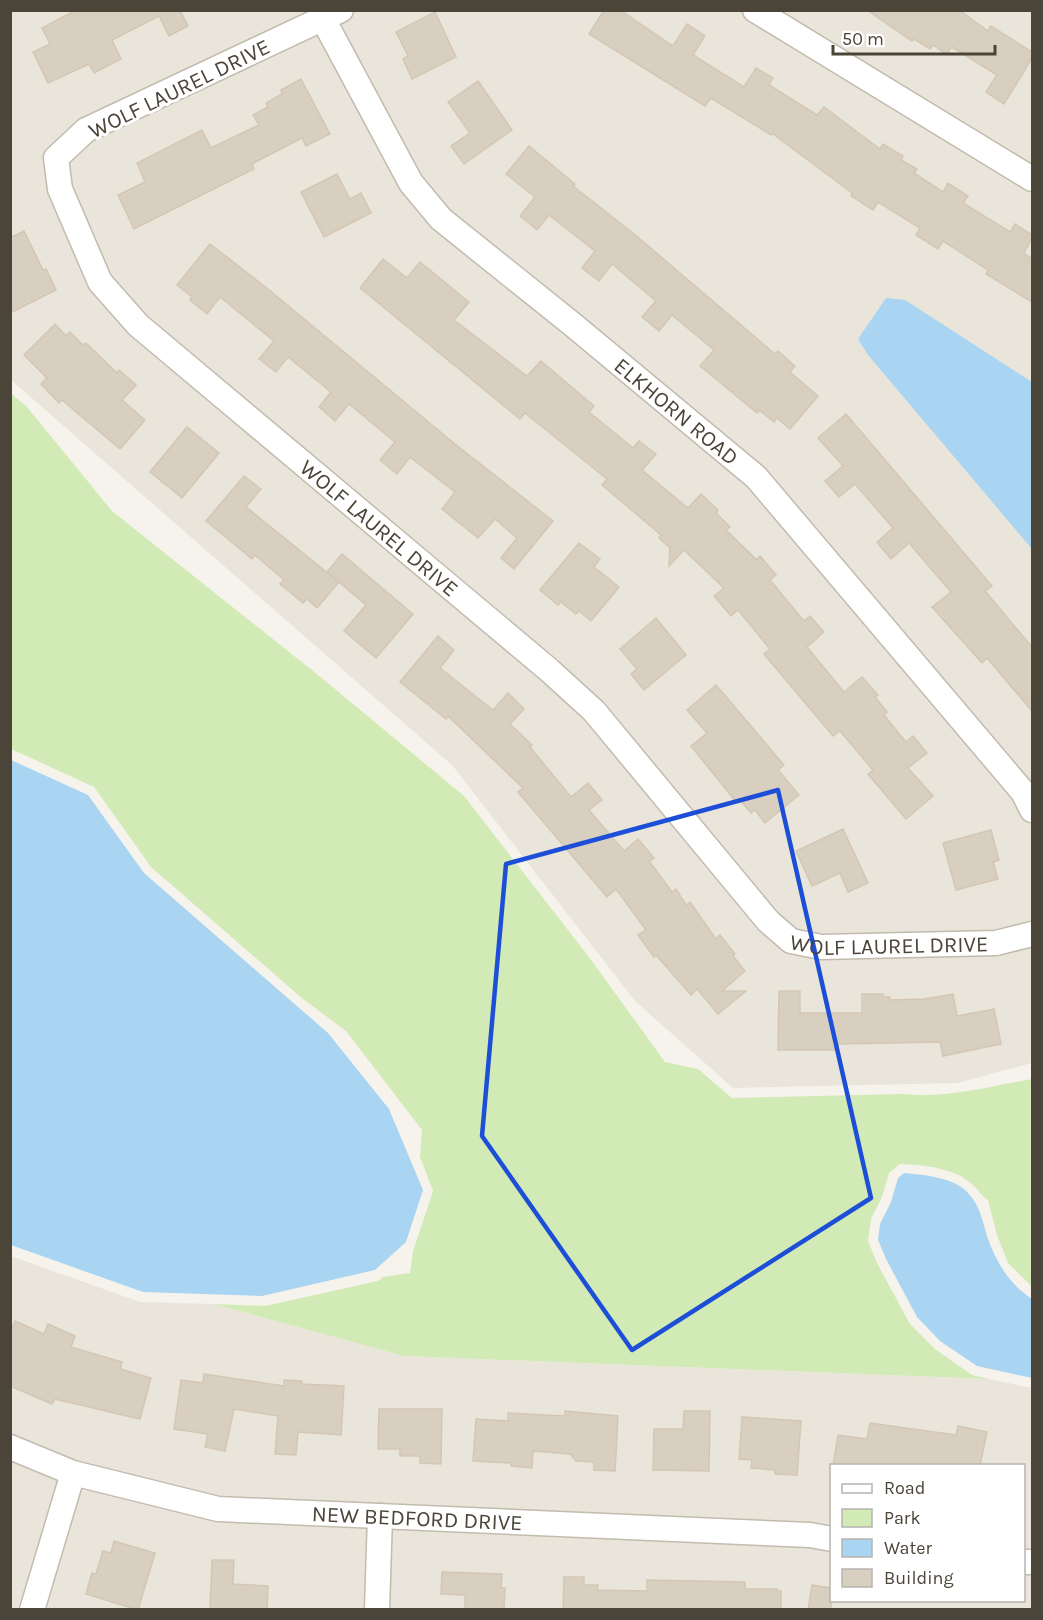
<svg xmlns="http://www.w3.org/2000/svg" width="1043" height="1620" viewBox="0 0 1043 1620" font-family="Karla,sans-serif">
  <style>
    .residential { fill: #eae5da }
    .green { fill: #d2eab5 }
    .water { fill: #a9d4f2 }
    .building { fill: #d8cfc1; stroke: #d3c7b4; stroke-width: 1.5 }
    .lines { fill: none; stroke-linecap: round; stroke-linejoin: round }
    .minor-casing { stroke: #c2bbae; stroke-width: 27 }
    .minor { stroke: #fff; stroke-width: 24 }
    .marked { fill: none; stroke: #1d4ed8; stroke-width: 4.5; stroke-linejoin: round }
    .labels { text-anchor: middle; stroke-width: 6; stroke-linejoin: round; paint-order: stroke }
    .street-label { font-size: 22px; fill: #4b4439; stroke: #fff }
  </style>
  <rect width="100%" height="100%" fill="#f6f3ec"/>
  <!-- residential -->
  <g class="residential">
    <path d="M11,11H1032V1063L958,1083L733,1088L635,1001L452,765L11,380Z"/>
    <path d="M11,1256L140,1302L214,1304L404,1356L989,1379L1032,1388V1550H1024V1466H832L831,1527L810,1523L218,1497L76,1462L11,1435Z"/>
    <path d="M10,1460L59,1480L19,1609H11Z"/>
    <path d="M82,1488L219,1521L368,1528L365,1609L44,1610Z"/>
    <path d="M391,1529L811,1547L831,1551L832,1600H1024V1573L1032,1574V1609L388,1610Z"/>
  </g>
  <!-- green -->
  <path class="green" d="M11,393L27,407L112,511L323,679L464,796L589,957L665,1062L698,1069L732,1098L903,1094C946,1099 990,1086 1032,1079V1287L1008,1263L997,1235L988,1200C982,1196 979,1191 974,1186C956,1168 925,1165 900,1164L889,1173L882,1197L871,1219L868,1241L877,1263L910,1324L935,1349L972,1375L989,1379L404,1356L214,1304L265,1306L378,1281L383,1277L410,1273L413,1251L433,1191L420,1157L422,1130L346,1031L303,999L151,867L94,787L11,749Z"/>
  <!-- water -->
  <g class="water">
    <path d="M886,298L905,300L1032,382V549L868,355L858,339Z"/>
    <path d="M11,760L88,795L144,873L328,1033L389,1109L423,1190L406,1242L375,1270L262,1296L143,1292L11,1245Z"/>
    <path d="M904,1173C924,1175 955,1177 969,1194C980,1206 983,1222 987,1236C996,1262 1009,1284 1032,1299V1378L977,1366L940,1341L917,1317L886,1259L878,1240L880,1224L891,1202L898,1178Z"/>
  </g>
  <!-- building -->
  <g class="building">
    <path d="M76,10H180L188,26L169,36L159,16L112,40L121,59L94,73L89,64L48,83L33,52L50,44L42,28Z"/>
    <path d="M604,10H620L673,46L687,24L705,36L693,55L744,87L756,68L773,78L769,85L817,115L824,107L880,149L883,144L903,156L901,160L917,169L914,173L943,192L948,183L968,196L963,203L1010,232L1015,224L1032,235V238L1024,253L1032,259V302L986,274L988,270L943,241L938,249L916,235L920,228L878,202L873,210L851,196L852,193L773,134L771,135L711,98L705,106L589,34Z"/>
    <path d="M867,10H959L988,31L991,26L1032,52V58L1004,104L986,92L997,75L952,47L946,54L933,45L930,49L914,39L912,41Z"/>
    <path d="M435,12L456,57L412,79L403,59L408,56L396,32Z"/>
    <path d="M301,79L330,134L306,146L302,138L252,164L254,169L134,229L118,195L145,182L137,163L202,130L211,148L259,125L253,115L268,107L266,103L282,94L281,90Z"/>
    <path d="M478,81L512,130L464,164L451,146L470,133L448,102Z"/>
    <path d="M529,146L575,184L573,186L633,233L775,354L778,351L795,366L790,372L818,396L790,429L777,418L774,422L759,410L757,413L700,366L714,350L672,315L659,331L642,317L656,301L612,264L599,281L582,268L595,251L549,215L537,230L520,216L535,197L506,174Z"/>
    <path d="M337,174L350,199L361,193L371,213L324,237L301,192Z"/>
    <path d="M24,231L43,270L46,269L56,290L10,313V238Z"/>
    <path d="M210,244L268,289L455,444L553,521L514,569L501,558L517,538L495,519L478,538L442,509L455,492L410,457L397,474L380,460L395,442L349,404L335,421L319,407L331,392L288,357L276,372L259,359L274,341L220,297L207,314L190,300L192,297L177,285Z"/>
    <path d="M383,259L407,278L420,262L469,302L454,320L527,376L541,361L594,406L589,412L633,448L639,441L656,454L642,470L688,508L701,494L718,510L716,513L730,527L726,530L757,560L760,556L776,575L770,580L804,621L810,616L824,632L807,647L844,692L862,677L878,695L875,697L887,712L884,715L906,742L913,736L927,753L908,768L933,796L906,819L868,774L873,770L840,731L833,736L764,654L770,649L738,610L731,616L714,596L724,588L684,550L669,566L670,548L659,538L661,535L602,485L607,479L525,413L520,419L360,288Z"/>
    <path d="M55,324L66,336L70,332L83,345L86,343L117,373L119,370L136,385L122,400L145,420L120,449L62,400L59,403L41,384L47,378L24,355Z"/>
    <path d="M846,414L992,586L985,591L1032,647V711L987,658L982,663L932,607L951,592L909,543L891,559L877,542L893,528L855,484L839,497L825,481L843,466L818,438Z"/>
    <path d="M187,427L219,453L182,498L150,472Z"/>
    <path d="M244,476L261,489L246,507L339,582L317,608L307,599L303,603L280,584L284,580L255,555L252,559L206,521Z"/>
    <path d="M579,543L600,559L594,567L619,587L591,621L579,611L576,614L561,602L558,605L540,590Z"/>
    <path d="M342,554L413,614L376,658L344,631L366,605L327,572Z"/>
    <path d="M656,618L686,655L644,690L631,674L637,669L620,649Z"/>
    <path d="M438,636L454,650L440,668L493,710L508,693L524,709L510,724L532,745L530,747L571,797L588,783L602,800L589,810L624,851L638,839L654,858L649,861L672,892L676,889L686,905L690,902L716,939L720,935L735,954L733,956L745,971L722,991H746L718,1014L697,989L691,995L656,955L654,957L638,935L646,930L616,889L607,897L518,792L523,788L448,716L446,719L400,682Z"/>
    <path d="M716,685L784,765L778,770L799,795L765,823L755,810L751,813L739,799L736,802L691,746L707,733L687,710Z"/>
    <path d="M843,829L868,883L848,892L840,873L812,886L796,851Z"/>
    <path d="M991,830L999,860L993,862L998,879L956,890L943,843Z"/>
    <path d="M779,991H800V1013H862V994H883V997H890V1000L924,999L953,994L957,1016L994,1009L1001,1044L943,1056L940,1042L838,1044V1050H778Z"/>
    <path d="M15,1321L44,1334L48,1324L75,1336L71,1347L122,1362L120,1369L151,1378L140,1419L55,1399L52,1404L10,1386V1332Z"/>
    <path d="M204,1374L284,1386V1380L302,1381V1384L344,1386L341,1435L298,1432L296,1455L275,1454L278,1416L234,1409L225,1451L205,1447L208,1434L174,1429L181,1380L203,1383Z"/>
    <path d="M379,1409H442L441,1464L420,1463V1456H400V1449H378Z"/>
    <path d="M565,1411L618,1416L615,1471L594,1470V1462L576,1461L570,1454L533,1451L532,1468L511,1466V1463L473,1461L476,1419L508,1421V1413L565,1416Z"/>
    <path d="M684,1411H710L709,1471L653,1470L654,1429H683Z"/>
    <path d="M742,1417L801,1421L797,1475L775,1474V1470L751,1468L752,1460L739,1459Z"/>
    <path d="M870,1423L956,1435L958,1426L987,1432L980,1466H833L838,1435L867,1439Z"/>
    <path d="M114,1541L155,1553L138,1610L86,1594L92,1573L96,1574L103,1551L111,1553Z"/>
    <path d="M212,1560H234L233,1584L268,1586L267,1610H210Z"/>
    <path d="M442,1572L502,1574L501,1588H505L504,1610H465V1595L441,1594Z"/>
    <path d="M564,1577H584V1585H598L597,1590L647,1591V1580L745,1582V1589H777L776,1591H781V1610H563Z"/>
    <path d="M812,1585L831,1588V1610H808Z"/>
  </g>
  <g class="lines">
    <defs>
      <g id="minor">
        <path id="s1" d="M341,10L86,130L56,158L60,189L100,282L138,325L549,670L594,711L768,921L791,941L821,947L996,943L1032,934"/>
        <path d="M755,10L1032,179"/>
        <path id="s2" d="M323,19L411,183L441,219L572,324L756,477L1023,792L1032,810"/>
        <path id="s3" d="M10,1447L73,1473L218,1509L810,1535L832,1539"/>
        <path d="M1024,1562H1032"/>
        <path d="M32,1610L73,1473"/>
        <path d="M377,1610L380,1516"/>
      </g>
    </defs>
    <!-- minor casing -->
    <use href="#minor" class="minor-casing"/>
    <!-- minor -->
    <use href="#minor" class="minor"/>
  </g>
  <!-- marked area -->
  <path class="marked" d="M778,790L871,1198L632,1350L482,1136L506,864Z"/>
  <g class="labels">
    <!-- street labels -->
    <g class="street-label">
      <text transform="translate(179 88) rotate(-26)" y="8">WOLF LAUREL DRIVE</text>
      <text dy="8" stroke="none"><textPath href="#s2" startOffset="537">ELKHORN ROAD</textPath></text>
      <text dy="8" stroke="none"><textPath href="#s1" startOffset="828">WOLF LAUREL DRIVE</textPath></text>
      <text dy="8" stroke="none"><textPath href="#s1" startOffset="1512">WOLF LAUREL DRIVE</textPath></text>
      <text dy="8" stroke="none"><textPath href="#s3" startOffset="417">NEW BEDFORD DRIVE</textPath></text>
    </g>
  </g>
  <!-- border -->
  <rect width="1043" height="1620" fill="none" stroke="#4b4439" stroke-width="24"/>
  <!-- legend -->
  <rect x="830" y="1464" width="195" height="138" fill="#ffffff" stroke="#b7b4b0" stroke-width="1.5"/>
  <rect x="842" y="1484" width="30" height="9" fill="#ffffff" stroke="#b7b4b0" stroke-width="1.5"/>
  <text x="884" y="1494" font-size="18" fill="#4b4439">Road</text>
  <rect x="842" y="1509" width="30" height="18" fill="#d2eab5" stroke="#b7b4b0" stroke-width="1.5"/>
  <text x="884" y="1524" font-size="18" fill="#4b4439">Park</text>
  <rect x="842" y="1539" width="30" height="18" fill="#a9d4f2" stroke="#b7b4b0" stroke-width="1.5"/>
  <text x="884" y="1554" font-size="18" fill="#4b4439">Water</text>
  <rect x="842" y="1569" width="30" height="18" fill="#d8cfc1" stroke="#b7b4b0" stroke-width="1.5"/>
  <text x="884" y="1584" font-size="18" fill="#4b4439">Building</text>
  <!-- scale -->
  <path d="M833 45v9h162v-9" fill="none" stroke="#4b4439" stroke-width="3"/>
  <text x="842" y="45" font-size="18" fill="#4b4439" stroke="#ffffff" stroke-width="4.5" paint-order="stroke">50 m</text>
</svg>
